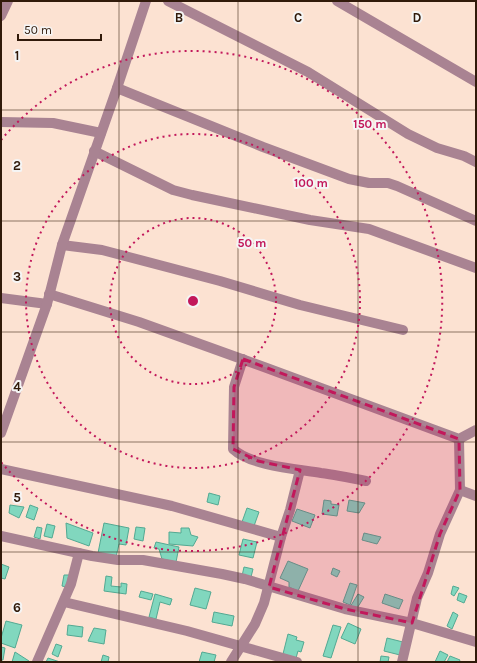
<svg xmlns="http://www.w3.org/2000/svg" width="477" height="663" viewBox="0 0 477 663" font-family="Karla,sans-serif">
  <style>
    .building { fill: #81d7be; stroke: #53a992 }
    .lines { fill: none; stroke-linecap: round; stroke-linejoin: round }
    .minor { stroke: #a98392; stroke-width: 10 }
    .marked { fill: #c2185b; fill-opacity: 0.2; stroke: #c2185b; stroke-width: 3; stroke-dasharray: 8 5; stroke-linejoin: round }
    .grid { fill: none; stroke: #311a0a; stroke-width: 1; stroke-opacity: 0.55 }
    .ring { fill: none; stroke: #c2185b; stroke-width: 2; stroke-dasharray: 2 4 }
    .grid-label { font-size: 13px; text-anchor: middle; font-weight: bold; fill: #311a0a; stroke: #f5f5f5; stroke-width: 4; stroke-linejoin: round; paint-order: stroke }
    .centre { fill: #c2185b; stroke: #f5f5f5; stroke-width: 2 }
    .ring-label { font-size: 12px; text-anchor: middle; font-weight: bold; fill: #c2185b; stroke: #f5f5f5; stroke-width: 4; stroke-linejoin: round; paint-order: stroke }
  </style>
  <rect width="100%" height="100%" fill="#fce2d2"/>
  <!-- building -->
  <g class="building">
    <path d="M209,493L220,496L218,505L207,502Z"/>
    <path d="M324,500L331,501V504L339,505L337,516L322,514Z"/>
    <path d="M349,500L365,503L359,513L347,511Z"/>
    <path d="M10,505L24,507L19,518L9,513Z"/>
    <path d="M30,505L38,508L34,520L26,517Z"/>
    <path d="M247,508L259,512L254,526L242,522Z"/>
    <path d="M297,509L315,515L310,528L292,521Z"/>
    <path d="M66,523L93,533L89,546L67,538Z"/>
    <path d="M104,523L129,528L126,545L119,544L116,557L98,553Z"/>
    <path d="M47,524L55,526L52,538L44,536Z"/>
    <path d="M37,527L42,528L40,539L34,537Z"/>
    <path d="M136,527L145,528L143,541L134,539Z"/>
    <path d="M181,528H189L191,535L198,537L193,546L169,544V532L181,533Z"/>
    <path d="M364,533L381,537L377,544L362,540Z"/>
    <path d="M243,539L257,542L253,558L239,555Z"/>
    <path d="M156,542L179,547L176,562L162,559L159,549L154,548Z"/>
    <path d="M288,561L308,569L298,591L289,587V582L280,578Z"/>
    <path d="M1,564L9,567L5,579L1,578Z"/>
    <path d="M244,567L253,569L251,577L242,576Z"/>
    <path d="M333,568L340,571L337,577L331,574Z"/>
    <path d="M64,575H69L66,587L62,586Z"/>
    <path d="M106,576L112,577L111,586L121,587V583L127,584L126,594L104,591Z"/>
    <path d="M350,583L357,585L350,605L343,602Z"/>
    <path d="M453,586L459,588L454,596L451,594Z"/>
    <path d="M195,588L211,592L206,609L190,605Z"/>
    <path d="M141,591L153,594L151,600L139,597Z"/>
    <path d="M459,593L467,596L464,603L457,600Z"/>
    <path d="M155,594L172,599L170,605L160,602L156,619L149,617Z"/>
    <path d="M358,594L364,597L356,610L350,607Z"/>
    <path d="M385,594L403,600L399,609L382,603Z"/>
    <path d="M214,612L234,616L232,626L212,622Z"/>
    <path d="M453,612L458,615L452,629L447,626Z"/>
    <path d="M6,621L22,625L15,648L1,643V638Z"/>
    <path d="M348,623L361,629L355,644L341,638Z"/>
    <path d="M68,625L83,627L82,637L67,635Z"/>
    <path d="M333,625L341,627L331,658L323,656Z"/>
    <path d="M94,628L106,630L104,644L88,641Z"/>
    <path d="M288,634L297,637L296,640L304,642L301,652L298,651L296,658L283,654Z"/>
    <path d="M387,638L403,642L400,655L384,651Z"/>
    <path d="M56,644L62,646L58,657L52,654Z"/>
    <path d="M1,647L5,648L3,660H1Z"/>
    <path d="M440,651L448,655L444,662H435Z"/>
    <path d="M15,652L29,661L28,662H12Z"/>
    <path d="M202,652L216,655L214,662H199Z"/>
    <path d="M103,655L109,657L108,662H101Z"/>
    <path d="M381,656L389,657L388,662H380Z"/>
    <path d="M450,656L460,660L459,662H447Z"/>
    <path d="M48,658L60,662H46Z"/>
  </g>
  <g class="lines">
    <!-- minor -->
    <g class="minor">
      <path d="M168,1L308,72L408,134L437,148L464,156L476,162"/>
      <path d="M337,1L476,82"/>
      <path d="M1,16L8,1"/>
      <path d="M117,88L263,147L349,179L369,183H388L397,186L476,221"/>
      <path d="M1,122L53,123L101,133"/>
      <path d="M94,151L173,190L192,195L310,220L369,229L476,268"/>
      <path d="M62,245L102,250L220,281L300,305L403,330"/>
      <path d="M49,294L139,322L264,367L459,439L476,430"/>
      <path d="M1,298L47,304"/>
      <path d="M243,359L234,387L233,449C251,466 297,469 321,473C336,475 351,478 366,481"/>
      <path d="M1,433L47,304L62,245L117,88L146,1"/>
      <path d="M1,469L172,506L281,537"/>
      <path d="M460,490L476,496"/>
      <path d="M1,536L92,556L118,560H143L222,574L245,579L345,609L412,623L476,642"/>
      <path d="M64,602L187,631L297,662"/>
      <path d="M37,662L71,584L79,553"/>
      <path d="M231,662L255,624L264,603L281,537L290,510L300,470"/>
      <path d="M402,662L417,598L428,573L440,534L460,490L459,439"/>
    </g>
  </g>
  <!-- marked area -->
  <path class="marked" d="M243,359L459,439L460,490L440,534L412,623L345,609L269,587L300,470L258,461L233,449L234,387Z"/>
  <!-- grid -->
  <path class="grid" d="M119,1V662M238,1V662M358,1V662M1,110H476M1,221H476M1,332H476M1,442H476M1,552H476"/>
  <!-- distance rings -->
  <g class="ring">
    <circle cx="193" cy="301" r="83"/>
    <circle cx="193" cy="301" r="167"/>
    <path d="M1 140A250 250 0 1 1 1 462"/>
  </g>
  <g class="grid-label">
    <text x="179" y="22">B</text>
    <text x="298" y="22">C</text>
    <text x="417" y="22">D</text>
    <text x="17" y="60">1</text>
    <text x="17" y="170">2</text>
    <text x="17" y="281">3</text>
    <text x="17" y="391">4</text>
    <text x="17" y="502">5</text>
    <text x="17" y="612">6</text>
  </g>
  <circle cx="193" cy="301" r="6" class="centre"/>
  <g class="ring-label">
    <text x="370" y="128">150 m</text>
    <text x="311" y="187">100 m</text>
    <text x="252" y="247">50 m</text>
  </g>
  <!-- border -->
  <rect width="477" height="663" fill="none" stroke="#311a0a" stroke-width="4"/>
  <!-- scale -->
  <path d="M18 34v6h83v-6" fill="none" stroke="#311a0a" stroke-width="2"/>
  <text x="24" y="34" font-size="12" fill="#311a0a" stroke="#f5f5f5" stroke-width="3" paint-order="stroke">50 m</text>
</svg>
